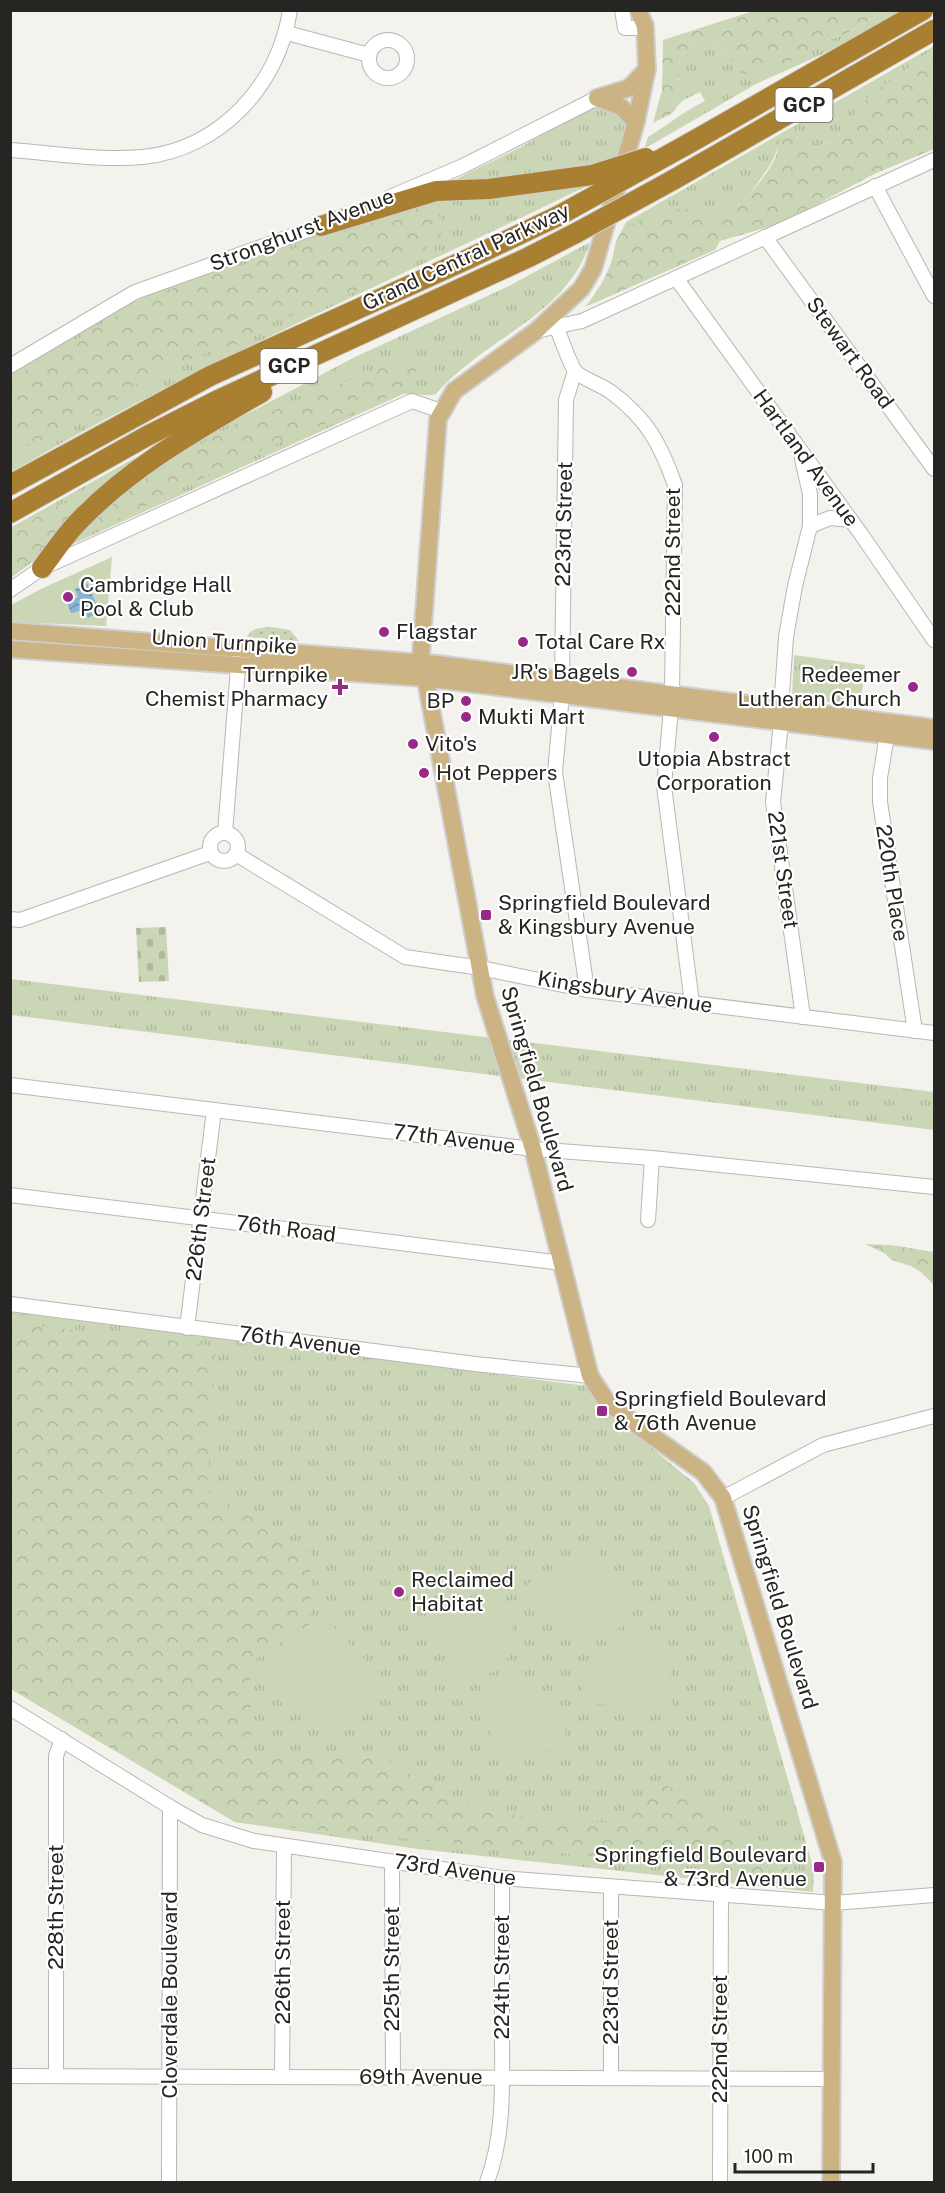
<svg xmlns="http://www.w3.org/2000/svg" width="945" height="2193" viewBox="0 0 945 2193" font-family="'Public Sans',sans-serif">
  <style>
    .grass { fill: url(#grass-tufts) }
    .forest { fill: url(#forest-crowns) }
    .cemetery { fill: url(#cemetery-stones) }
    .garden { fill: url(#garden-dots) }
    .pitch { fill: #cbd6b6 }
    .water { fill: url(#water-waves) }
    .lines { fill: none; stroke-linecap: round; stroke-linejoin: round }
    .minor-casing { stroke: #b9b7b3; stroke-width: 16 }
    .major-casing { stroke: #cfcfcf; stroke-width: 20 }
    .highway-casing { stroke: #cfcfcf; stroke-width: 22 }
    .minor { stroke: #fff; stroke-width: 14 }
    .major { stroke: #cbb383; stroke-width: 16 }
    .highway { stroke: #a98031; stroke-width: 20 }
    .highway-bridge-casing { stroke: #cfcfcf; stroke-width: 22; stroke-linecap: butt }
    .highway-bridge { stroke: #a98031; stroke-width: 20 }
    .poi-dot { fill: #982988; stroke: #fff; stroke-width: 2 }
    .labels { text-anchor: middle; stroke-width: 4.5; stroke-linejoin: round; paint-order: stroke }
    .shield { fill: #fff; stroke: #676665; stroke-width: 1.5 }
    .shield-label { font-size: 20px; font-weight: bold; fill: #262523 }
    .street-label { font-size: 21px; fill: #262523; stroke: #fff }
    .poi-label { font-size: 21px; fill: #262523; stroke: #fff; text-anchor: start }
  </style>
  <defs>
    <pattern id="grass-tufts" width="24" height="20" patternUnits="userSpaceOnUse" patternTransform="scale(1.5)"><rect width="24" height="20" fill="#cbd6b6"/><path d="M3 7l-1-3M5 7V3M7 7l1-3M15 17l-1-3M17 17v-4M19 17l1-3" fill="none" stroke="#aeb89c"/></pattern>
    <pattern id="forest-crowns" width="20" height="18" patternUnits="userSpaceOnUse" patternTransform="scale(1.5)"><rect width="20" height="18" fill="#cbd6b6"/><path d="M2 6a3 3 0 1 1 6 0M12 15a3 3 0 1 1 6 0" fill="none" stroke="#aeb89c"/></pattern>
    <pattern id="cemetery-stones" width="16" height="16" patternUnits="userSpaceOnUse" patternTransform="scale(1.5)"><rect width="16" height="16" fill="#cbd6b6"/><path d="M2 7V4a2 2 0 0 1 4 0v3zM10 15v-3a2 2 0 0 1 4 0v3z" fill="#aeb89c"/></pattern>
    <pattern id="garden-dots" width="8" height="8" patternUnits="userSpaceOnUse" patternTransform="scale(1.5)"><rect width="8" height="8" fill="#cbd6b6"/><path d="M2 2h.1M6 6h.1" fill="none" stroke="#aeb89c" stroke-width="1.8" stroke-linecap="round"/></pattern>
    <pattern id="water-waves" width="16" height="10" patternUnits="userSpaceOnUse" patternTransform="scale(1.5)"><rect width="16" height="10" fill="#89b4d7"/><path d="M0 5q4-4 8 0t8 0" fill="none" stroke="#7092ae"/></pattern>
  </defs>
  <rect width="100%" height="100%" fill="#f4f2ed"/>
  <!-- grass -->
  <g class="grass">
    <path d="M885,11H900L834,49L756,84L644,149L648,137C668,125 684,111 705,101L700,92L682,101L671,114C674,104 677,94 678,85C681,53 675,56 704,38L723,45L733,64L844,35Z"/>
    <path d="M934,46V49L871,95L834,140L815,147L797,137L778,144C776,159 768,168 759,181C747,199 731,216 707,214C700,213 692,208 685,209C661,211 638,220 620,234L626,222Z"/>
    <path d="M593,104L624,116L625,129L616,160L553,176L452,181L521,147Z"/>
    <path d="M588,183L587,186C394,280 196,364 11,472L10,370L108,314L164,288L429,196Z"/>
    <path d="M590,242C567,317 483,338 436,394C428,397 413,393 403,394L73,544L67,540L169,455L355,357L507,287Z"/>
    <path d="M165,441L31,563L11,578L10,528Z"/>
    <path d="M794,655L865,665L860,706L792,697Z"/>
    <path d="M11,979L934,1092V1130L11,1015Z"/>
    <path d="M11,1312L587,1386L602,1407L694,1483L709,1506L814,1870L813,1892L418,1849L235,1822L11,1689Z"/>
  </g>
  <!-- forest -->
  <g class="forest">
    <path d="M753,11H885L844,35L830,38L771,72L757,76L742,73L733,64L723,45L704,38C675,56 681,53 678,85C677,94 674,104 671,114L653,123L662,90L663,40Z"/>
    <path d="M934,49V149L874,174L782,223L720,241L715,250L585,307C597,292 606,278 612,260C614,252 615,240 620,234C629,221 673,207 688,209C711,211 714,219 736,206C747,200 772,168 776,156C778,152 776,147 779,143C788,129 805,141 815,147L834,140L870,95Z"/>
    <path d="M427,205L444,221L441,235L418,255L372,277L358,291L265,325L247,342L209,352L171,367L137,384L115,406L41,441L11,449V378L152,295Z"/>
    <path d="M402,361L416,369V386L250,455L90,533L92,523L101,512L115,500L172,461L235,424L278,409L313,393L359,377L386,363Z"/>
    <path d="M63,503L71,504L69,518L31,559L11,574L10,532Z"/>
    <path d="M865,1244L891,1245L934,1252V1285L922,1273L911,1266L892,1260L884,1253Z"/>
    <path d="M11,1323L216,1346L207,1491L311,1553L310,1624L250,1663L252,1760L379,1756L457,1801L528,1818L609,1823L663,1784L712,1808L755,1847L801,1877L235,1822L11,1689Z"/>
  </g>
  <!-- cemetery -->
  <path class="cemetery" d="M166,927L169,981L139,982L136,928Z"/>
  <!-- garden -->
  <path class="garden" d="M271,627L290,630L299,641L247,637C252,627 261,628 271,627Z"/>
  <!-- pitch -->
  <g class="pitch">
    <path d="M112,557L106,626L11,622V605L43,588Z"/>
    <path d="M842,679L863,682L861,700L840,697Z"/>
    <path d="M593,1545L636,1607L625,1624L603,1638L568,1635L535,1614L529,1583Z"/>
    <path d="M492,1589C496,1594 504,1600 507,1607C514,1622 516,1657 500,1668C486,1677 471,1678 455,1679L430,1616Z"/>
    <path d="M329,1622L384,1679L373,1701L348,1719L327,1723L294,1711L272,1696L264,1671Z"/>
    <path d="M646,1629L667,1631L673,1706L586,1704L582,1696L584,1673L623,1637Z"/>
    <path d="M499,1676C543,1686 572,1696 564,1749L493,1754L483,1682Z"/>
  </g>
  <!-- water -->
  <path class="water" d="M87,583L100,612L88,618L84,610L71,613L67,603L78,597L75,589Z"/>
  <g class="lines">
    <defs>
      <g id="minor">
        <path d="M622,10L625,28H645"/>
        <path d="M287,33L369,55"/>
        <circle cx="388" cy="59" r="19"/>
        <path d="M10,150C54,153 99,161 143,157C220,149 279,85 290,10"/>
        <path d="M875,186L934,296"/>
        <path d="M390,197L463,166L597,98"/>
        <path d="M765,237L934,469"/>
        <path d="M676,278L861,534L934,640"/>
        <path d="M553,320C559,331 569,363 575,371C582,379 602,385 611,392C647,419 660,443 675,485L672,693"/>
        <path d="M536,331L582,321L934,160"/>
        <path d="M10,366L135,292L328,223"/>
        <path d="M810,526L830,518L851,520"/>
        <path d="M10,590L42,568L412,401L441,411"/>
        <path d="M562,679L566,400L575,371"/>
        <path d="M562,694L555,772L587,990"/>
        <path d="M781,708L786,637L795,586L810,526V494L802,459"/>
        <path d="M671,709L664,786L692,1003"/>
        <path d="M781,722L773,802L803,1017"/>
        <path d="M887,735L880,778V802L915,1031"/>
        <circle cx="224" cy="847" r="14"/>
        <path d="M225,833L239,655"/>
        <path d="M236,854L405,957L481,968L587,990L934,1033"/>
        <path d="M10,919L20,920L210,853"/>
        <path d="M10,1085L533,1149L652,1158L934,1187"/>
        <path d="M10,1195L562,1263"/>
        <path d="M648,1220L652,1158"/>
        <path d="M10,1304L475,1364L590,1376"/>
        <path d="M187,1328L214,1110"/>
        <path d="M723,1498L823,1445L934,1416"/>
        <path d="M10,1708L170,1807L202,1825L254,1841L502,1878L834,1903L934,1895"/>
        <path d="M392,1862L393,2077"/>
        <path d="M611,1887V2078"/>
        <path d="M10,2076L832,2079"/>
        <path d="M56,2076V1756L62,1739"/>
        <path d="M282,2077L284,1846"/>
        <path d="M169,2182L170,1807"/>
        <path d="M487,2182C505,2135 502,2081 502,2031C502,1980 502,1929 502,1878"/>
        <path d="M720,2182L721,1895"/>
      </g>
      <g id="major">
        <path d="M638,10L645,26L647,69L636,122L593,269L581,289L536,331L454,391L438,419L421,654L485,996L533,1149L590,1376L607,1402L642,1429L703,1472L723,1498L833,1862L831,2182"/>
        <path d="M597,98L629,88L646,70"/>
        <path d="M597,98L621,107L636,122"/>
        <path d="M10,631L437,664L934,728"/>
        <path d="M10,649L425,678L934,741"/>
      </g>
      <g id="highway">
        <path d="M688,144L923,10"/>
        <path d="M673,180L934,30"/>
        <path d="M321,226L436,191L489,189L592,175"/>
        <path d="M10,485L210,376L468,259L558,216"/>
        <path d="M10,513L147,436L220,399L529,257L576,233"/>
        <path d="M42,568C54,552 65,535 79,521C132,466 197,430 262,392"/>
      </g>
    </defs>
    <!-- minor casing -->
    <use href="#minor" class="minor-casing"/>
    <!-- major casing -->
    <use href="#major" class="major-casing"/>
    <!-- highway casing -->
    <use href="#highway" class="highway-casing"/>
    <!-- minor -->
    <use href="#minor" class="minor"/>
    <!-- major -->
    <use href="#major" class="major"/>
    <!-- highway -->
    <use href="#highway" class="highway"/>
    <defs>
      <g id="highway-bridge">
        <path d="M592,175L646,158"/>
        <path d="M558,216L688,144"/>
        <path d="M576,233L673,180"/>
      </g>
    </defs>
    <!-- highway-bridge casing -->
    <use href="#highway-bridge" class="highway-bridge-casing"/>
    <!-- highway-bridge -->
    <use href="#highway-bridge" class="highway-bridge"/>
  </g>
  <!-- markers -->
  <g class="poi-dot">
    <circle cx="68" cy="597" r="6"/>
    <circle cx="384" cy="632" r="6"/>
    <circle cx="523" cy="642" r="6"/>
    <circle cx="632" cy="672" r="6"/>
    <path d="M337 678h6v6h6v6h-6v6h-6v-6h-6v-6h6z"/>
    <circle cx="913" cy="687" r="6"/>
    <circle cx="466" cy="701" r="6"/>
    <circle cx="466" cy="717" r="6"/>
    <circle cx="714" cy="737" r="6"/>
    <circle cx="413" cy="744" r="6"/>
    <circle cx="424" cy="773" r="6"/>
    <rect x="480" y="909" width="12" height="12" rx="3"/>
    <rect x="596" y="1405" width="12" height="12" rx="3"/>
    <circle cx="399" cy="1592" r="6"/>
    <rect x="813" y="1861" width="12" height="12" rx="3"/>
  </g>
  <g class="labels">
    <!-- shield labels -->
    <g class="shield">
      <rect x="775.5" y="88" width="57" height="34" rx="4.5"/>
      <rect x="260.5" y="349" width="57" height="34" rx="4.5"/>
    </g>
    <g class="shield-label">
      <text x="804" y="112">GCP</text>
      <text x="289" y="373">GCP</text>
    </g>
    <!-- street labels -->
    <g class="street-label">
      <text transform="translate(302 230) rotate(-21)" y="7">Stronghurst Avenue</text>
      <text transform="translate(466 257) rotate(-25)" y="7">Grand Central Parkway</text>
      <text transform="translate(850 353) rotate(54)" y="7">Stewart Road</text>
      <text transform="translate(806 458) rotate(54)" y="7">Hartland Avenue</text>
      <text transform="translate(564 524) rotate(-89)" y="7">223rd Street</text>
      <text transform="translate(673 552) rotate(-90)" y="7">222nd Street</text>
      <text transform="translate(224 642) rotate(4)" y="7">Union Turnpike</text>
      <text transform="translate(783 870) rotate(82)" y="7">221st Street</text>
      <text transform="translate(892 883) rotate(81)" y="7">220th Place</text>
      <text transform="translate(625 992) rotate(9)" y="7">Kingsbury Avenue</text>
      <text transform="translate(537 1089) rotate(74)" y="7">Springfield Boulevard</text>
      <text transform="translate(454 1139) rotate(7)" y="7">77th Avenue</text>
      <text transform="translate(201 1219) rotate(-83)" y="7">226th Street</text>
      <text transform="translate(286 1229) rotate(7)" y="7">76th Road</text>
      <text transform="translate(300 1341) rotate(7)" y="7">76th Avenue</text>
      <text transform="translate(780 1607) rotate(73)" y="7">Springfield Boulevard</text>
      <text transform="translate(455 1870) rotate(8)" y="7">73rd Avenue</text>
      <text transform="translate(56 1907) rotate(-90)" y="7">228th Street</text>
      <text transform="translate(283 1962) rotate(-90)" y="7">226th Street</text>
      <text transform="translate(392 1969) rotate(-90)" y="7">225th Street</text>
      <text transform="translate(502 1977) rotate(-90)" y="7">224th Street</text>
      <text transform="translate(611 1982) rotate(-90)" y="7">223rd Street</text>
      <text transform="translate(170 1995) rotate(-90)" y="7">Cloverdale Boulevard</text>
      <text transform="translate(720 2039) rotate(-90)" y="7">222nd Street</text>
      <text x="421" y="2084">69th Avenue</text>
    </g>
    <!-- poi labels -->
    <g class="poi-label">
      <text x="80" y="592">Cambridge Hall<tspan x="80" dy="24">Pool &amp; Club</tspan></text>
      <text x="396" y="639">Flagstar</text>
      <text x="535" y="649">Total Care Rx</text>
      <text x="620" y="679" text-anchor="end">JR's Bagels</text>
      <text x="328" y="682" text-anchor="end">Turnpike<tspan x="328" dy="24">Chemist Pharmacy</tspan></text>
      <text x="901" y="682" text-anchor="end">Redeemer<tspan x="901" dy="24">Lutheran Church</tspan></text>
      <text x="454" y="708" text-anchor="end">BP</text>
      <text x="478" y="724">Mukti Mart</text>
      <text x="425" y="751">Vito's</text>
      <text x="714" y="766" text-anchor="middle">Utopia Abstract<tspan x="714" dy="24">Corporation</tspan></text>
      <text x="436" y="780">Hot Peppers</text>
      <text x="498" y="910">Springfield Boulevard<tspan x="498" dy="24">&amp; Kingsbury Avenue</tspan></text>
      <text x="614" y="1406">Springfield Boulevard<tspan x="614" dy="24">&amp; 76th Avenue</tspan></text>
      <text x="411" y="1587">Reclaimed<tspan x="411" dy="24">Habitat</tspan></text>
      <text x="807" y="1862" text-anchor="end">Springfield Boulevard<tspan x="807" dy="24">&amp; 73rd Avenue</tspan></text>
    </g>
  </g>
  <!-- border -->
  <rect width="945" height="2193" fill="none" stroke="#262523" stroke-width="24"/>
  <!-- scale -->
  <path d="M735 2163v9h138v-9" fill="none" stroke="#262523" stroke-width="3"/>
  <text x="744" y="2163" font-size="18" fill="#262523" stroke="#ffffff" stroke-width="4.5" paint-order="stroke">100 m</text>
</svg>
